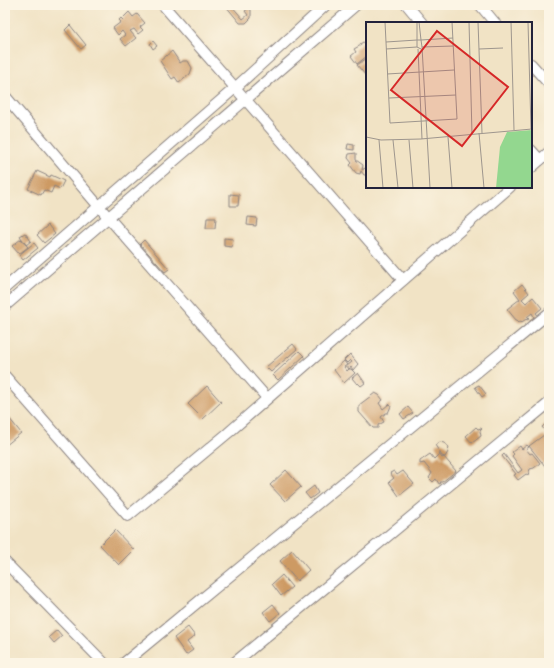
<svg xmlns="http://www.w3.org/2000/svg" width="554" height="668" viewBox="0 0 554 668" font-family="Sriracha,sans-serif">
  <style>
    .building { fill: #cd9a64 }
    .lines { fill: none; stroke-linecap: round; stroke-linejoin: round }
    .minor-casing { stroke: #8a8280; stroke-width: 12 }
    .minor { stroke: #fff; stroke-width: 10 }
    .inset-road { fill: none; stroke: #9e968e; stroke-width: 1 }
    .view { fill: #d62828; fill-opacity: 0.15; stroke: #d62828; stroke-width: 2 }
    .inset-edge { fill: none; stroke: #22223b; stroke-width: 2 }
  </style>
  <rect width="100%" height="100%" fill="#fcf5e5"/>
  <filter id="ink" filterUnits="userSpaceOnUse"><feTurbulence type="fractalNoise" baseFrequency=".025" numOctaves="2"/><feDisplacementMap in="SourceGraphic" scale="8" xChannelSelector="R" yChannelSelector="G"/><feConvolveMatrix kernelMatrix="1 2 1 2 8 2 1 2 1" color-interpolation-filters="sRGB"/></filter>
  <filter id="wash" filterUnits="userSpaceOnUse"><feTurbulence type="fractalNoise" baseFrequency=".012" numOctaves="4" result="noise"/><feDisplacementMap in="SourceGraphic" scale="16" xChannelSelector="R" yChannelSelector="G"/><feGaussianBlur stdDeviation="0.9" result="paint"/><feColorMatrix in="noise" values="0 0 0 0 0 0 0 0 0 0 0 0 0 0 0 0 0 1.4 0 .05"/><feComposite in="paint" operator="in"/></filter>
  <g filter="url(#wash)">
    <rect width="100%" height="100%" fill="#f1e3c5"/>
    <g id="blocks">
      <!-- building -->
      <g class="building">
        <path d="M225,5H231L243,19L248,15L245,11L249,8L251,10V18L246,23H240Z"/>
        <path d="M129,12L133,17L137,14L145,23L140,27L143,30L138,34L134,29L130,31L136,38L126,46L120,39L125,35L122,31L118,35L113,28L121,22L119,20L121,18L123,20L124,19L123,18Z"/>
        <path d="M70,25L86,45L81,49L65,30Z"/>
        <path d="M153,41L157,46L153,49L150,44Z"/>
        <path d="M363,42L365,43L367,42V56L357,64L351,56L356,52L354,49L361,45L360,44Z"/>
        <path d="M172,51L180,63L183,61H188L192,68L190,74L179,83L175,77L172,79L160,61Z"/>
        <path d="M367,58V76H366L357,65Z"/>
        <path d="M348,144L354,145V150L347,149Z"/>
        <path d="M356,153V160L363,165L362,170L367,167V175H364L361,171L360,174L356,173L350,165L352,163L348,158L349,154Z"/>
        <path d="M37,171L50,177L51,175L64,181L60,189L54,186L51,193L44,190L41,195L28,189Z"/>
        <path d="M230,194L239,195L238,206H230Z"/>
        <path d="M248,217L257,218L256,226L247,225Z"/>
        <path d="M207,218H216L215,228H206Z"/>
        <path d="M48,225L55,234L44,243L37,235Z"/>
        <path d="M25,233L31,241L26,245L20,236Z"/>
        <path d="M224,238L233,239L232,247L224,246Z"/>
        <path d="M21,239L28,247L19,254L12,246Z"/>
        <path d="M144,240L169,269L165,272L140,244Z"/>
        <path d="M34,243L38,248L23,260L19,255Z"/>
        <path d="M522,284L529,293L522,299L526,303L533,297L542,308L536,313L539,317L532,322L530,320L534,317L532,313L527,317L529,319L527,320L526,319L522,322L521,321L519,322L517,320H516L507,309L520,299L514,291Z"/>
        <path d="M293,344L297,349L271,372L266,367Z"/>
        <path d="M299,351L304,356L278,380L273,375Z"/>
        <path d="M350,354L358,364L353,370L351,367L349,369L347,366L352,362L350,360L347,363L344,360Z"/>
        <path d="M344,361L347,365L344,367L347,371L349,369H351L355,373L344,383L334,370Z"/>
        <path d="M358,373L365,383L361,386L358,383L357,384L352,378Z"/>
        <path d="M479,385L486,394L482,397L475,387Z"/>
        <path d="M207,386L221,402L203,419L188,404Z"/>
        <path d="M375,393L379,395L383,400L379,403L383,409L389,404L391,406L388,413H386L381,417L384,422L378,425V428H373L359,412V405Z"/>
        <path d="M408,407L413,413L404,419L400,414Z"/>
        <path d="M9,418L21,433L5,446V421Z"/>
        <path d="M549,421V436L542,427Z"/>
        <path d="M476,427L478,429L481,428L482,429L480,431L481,436L472,443L466,436Z"/>
        <path d="M544,435L549,442V463L545,466L529,446Z"/>
        <path d="M440,442L444,443L449,447L448,452L445,457L442,456L435,445Z"/>
        <path d="M527,445L529,447L526,449L530,454L532,453L540,463L534,468L530,469L528,475L526,474L518,480L514,475L516,474L502,456L504,454L518,473L522,470L512,456L514,454L512,452L520,446L522,449Z"/>
        <path d="M430,454L434,459L439,454L442,458L444,457L456,471L442,482H440L441,483L439,484L436,479L433,482L429,478L432,473L424,463L420,464V461Z"/>
        <path d="M286,470L301,487L285,501L270,485Z"/>
        <path d="M394,471L397,475L403,471L414,484L399,496L389,482L394,478L390,473Z"/>
        <path d="M314,486L318,493L310,499L305,493Z"/>
        <path d="M115,530L134,550L119,565L100,545Z"/>
        <path d="M292,550L309,570L297,581L280,561Z"/>
        <path d="M282,575L292,587L281,596L272,584Z"/>
        <path d="M273,604L280,613L270,621L263,612Z"/>
        <path d="M188,627L195,636L187,642L193,650L186,655L174,638Z"/>
        <path d="M57,630L62,636L54,643L49,637Z"/>
      </g>
    </g>
  </g>
  <g filter="url(#ink)">
    <use href="#blocks" fill-opacity="0" stroke="#8a8280" stroke-width="1"/>
    <g class="lines">
      <defs>
        <g id="minor">
          <path d="M163,5L403,280"/>
          <path d="M407,5L422,23"/>
          <path d="M480,5L495,23"/>
          <path d="M531,64L549,84"/>
          <path d="M5,96L108,217L267,398"/>
          <path d="M531,150L540,160"/>
          <path d="M531,168L549,152"/>
          <path d="M5,288L235,88L326,5"/>
          <path d="M5,306L356,5"/>
          <path d="M5,376L128,516L228,433L510,187"/>
          <path d="M5,562L104,663"/>
          <path d="M124,663L549,313"/>
          <path d="M234,663L549,403"/>
        </g>
      </defs>
      <!-- minor casing -->
      <use href="#minor" class="minor-casing"/>
      <!-- minor -->
      <use href="#minor" class="minor"/>
    </g>
  </g>
  <!-- overview -->
  <g transform="translate(366 22)">
    <rect width="166" height="166" fill="#f1e3c5"/>
    <path d="M166,108V166H130L134,125L141,110Z" fill="#93d78f"/>
    <path class="inset-road" d="M19,0L24,101L91,97L86,0M53,0L55,18L87,16M103,0L106,112M112,0L116,111M145,0L148,108M162,0L165,107M20,20L51,18V0M56,25L87,24M20,27L51,25M52,27L56,117M55,27L51,25V18H55L56,25L64,166M113,27L137,26M21,52L88,48M23,76L90,73M113,111L118,166M0,115L15,118L55,117L166,107M82,115L86,166M13,118L17,166M27,118L32,166M43,118L47,166"/>
    <path class="view" d="M71,9L142,65L96,124L25,68Z"/>
    <rect width="166" height="166" class="inset-edge"/>
  </g>
  <!-- margin -->
  <rect width="554" height="668" fill="none" stroke="#fcf5e5" stroke-width="20"/>
</svg>
